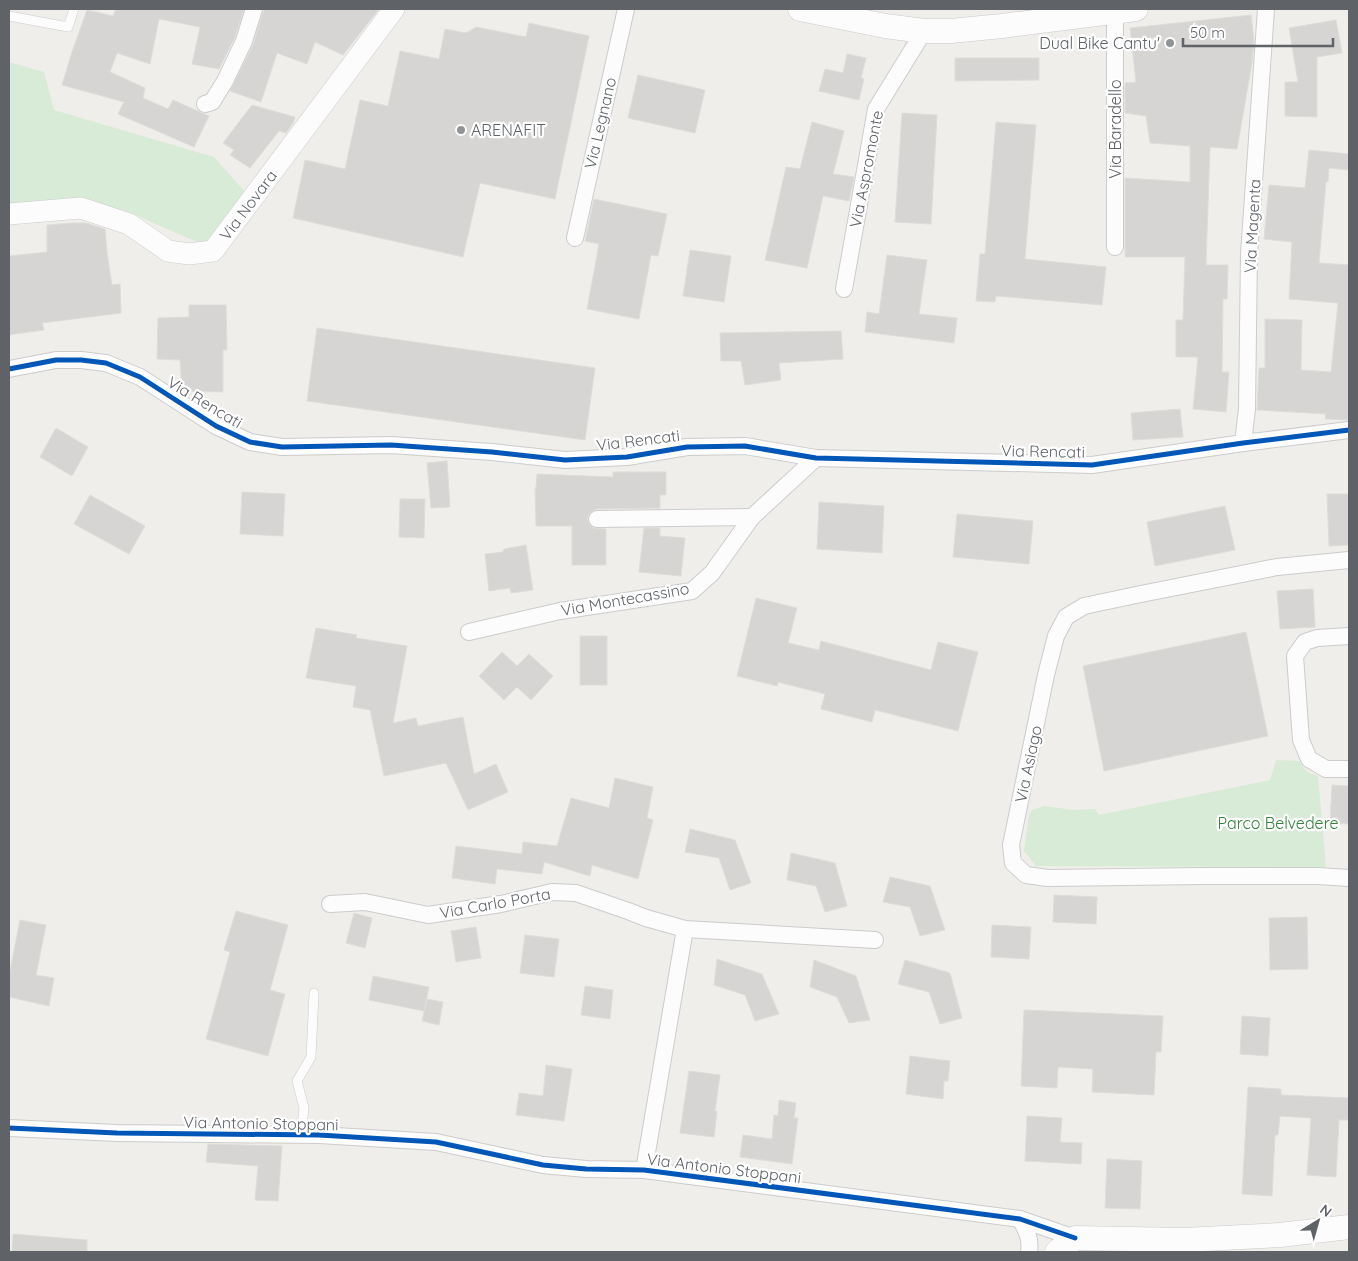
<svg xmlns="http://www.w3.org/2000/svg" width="1358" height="1261" viewBox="0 0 1358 1261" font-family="Quicksand,sans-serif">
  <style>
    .green { fill: #d8ebd6 }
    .building { fill: #d6d5d3; stroke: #deddd9 }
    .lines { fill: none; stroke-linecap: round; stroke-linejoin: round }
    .service-casing { stroke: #cbcccc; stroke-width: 10 }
    .minor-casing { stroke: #cbcccc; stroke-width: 18 }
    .tertiary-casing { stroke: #cbcccc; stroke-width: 22 }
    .secondary-casing { stroke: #cacacb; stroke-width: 25 }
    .service { stroke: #fdfcfc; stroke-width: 9 }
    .minor { stroke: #fdfcfc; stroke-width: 16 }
    .tertiary { stroke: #fdfcfc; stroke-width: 21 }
    .secondary { stroke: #fdfcfc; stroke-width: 24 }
    .cycleway-casing { stroke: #fff; stroke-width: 8 }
    .cycleway { stroke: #0057b8; stroke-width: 5 }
    .poi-dot { fill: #919496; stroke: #fff; stroke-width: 2 }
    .labels { text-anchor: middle; stroke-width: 4.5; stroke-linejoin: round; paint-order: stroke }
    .poi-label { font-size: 16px; fill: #5f6368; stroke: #fff; text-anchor: end }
    .street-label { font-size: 16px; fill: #5f6368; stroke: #fff }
    .park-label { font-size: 16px; fill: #348238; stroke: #fff }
  </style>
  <rect width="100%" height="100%" fill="#efeeea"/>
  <!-- green -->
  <g class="green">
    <path d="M9,62L44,72L54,110L214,157L246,193L206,246L124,210L70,202L9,205Z"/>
    <path d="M1276,760L1299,761L1307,772L1318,776L1326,867L1036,866L1024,851L1029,815L1032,810L1044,806L1074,810L1095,809L1099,815L1270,780Z"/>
  </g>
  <!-- building -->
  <g class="building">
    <path d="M116,9H244L235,37L219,69L192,64L200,27L159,19L150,64L117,53L110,72L145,88L143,98L168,109L173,100L209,116L194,147L118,114L124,102L62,85L72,52L87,10L113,16Z"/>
    <path d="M264,9H379L343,55L315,42L307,64L277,53L261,102L230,91L253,45Z"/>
    <path d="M1251,15L1254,40L1252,63L1237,149L1210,147L1206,265H1228L1227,299H1223L1222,372H1229L1226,412L1193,409L1198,357H1176V320H1183L1185,257H1125V178L1190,182V146L1150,143L1146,116L1125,113V83L1136,82L1130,28Z"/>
    <path d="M1336,20L1342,53L1317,57V117L1285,116V82H1298L1289,28Z"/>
    <path d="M529,23L589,36L555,199L480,183L463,257L293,218L305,160L345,169L360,100L388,106L400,51L439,59L445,29L466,33L476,27L526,37Z"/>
    <path d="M847,54L866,58L861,78L864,79L859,100L819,91L825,69L843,73Z"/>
    <path d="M955,58H1039V80L955,81Z"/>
    <path d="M638,75L705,90L695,133L628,118Z"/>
    <path d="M252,105L295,117L293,123L286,133L279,131L250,168L230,155L234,150L223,143Z"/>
    <path d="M902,113L937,115L931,224L895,222Z"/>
    <path d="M812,122L844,131L833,174L854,177L849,201L823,196L807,268L765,260L786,167L800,169Z"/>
    <path d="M996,122L1036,125L1025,259L1106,267L1102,305L996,296L995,302L976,301L980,254H985Z"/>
    <path d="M1309,150L1349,154V170L1329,168L1328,182H1326L1319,263L1349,265V420L1325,419L1326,414L1257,410L1259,368H1265V319L1302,320L1301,370L1331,372L1338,303L1289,299L1292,242L1264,239L1269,185L1305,188Z"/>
    <path d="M594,199L667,214L658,256L651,255L639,319L587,309L599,244L585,241Z"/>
    <path d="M73,223H86L105,229L107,252L112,285L120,284L121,313L42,323L44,330L9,335V256L47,252V225Z"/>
    <path d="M690,250L731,256L724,302L683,296Z"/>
    <path d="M887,255L927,260L919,314L957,318L954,343L865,332L867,312L879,314Z"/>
    <path d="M189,305H226L227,350H223V392L182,391L180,360L157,359L158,318L189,317Z"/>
    <path d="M317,328L595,368L585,440L307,401Z"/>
    <path d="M841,331L843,359L779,363L781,380L745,385L741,361H721L720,333Z"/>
    <path d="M1180,409L1183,437L1133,440L1131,413Z"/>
    <path d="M56,428L88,447L72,476L40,457Z"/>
    <path d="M447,461L450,507L431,508L427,463Z"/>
    <path d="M613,472H666V495H660V508L597,509L592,511L588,515L587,519L589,524L593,528L606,529V565H572V526H536L535,488H536L537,474L613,477Z"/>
    <path d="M242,492L285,494L283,536L240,534Z"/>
    <path d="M1327,494H1349V545L1329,546Z"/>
    <path d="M90,495L145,526L129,554L74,524Z"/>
    <path d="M400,499H425L424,538L399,537Z"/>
    <path d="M819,502L884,506L882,553L817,549Z"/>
    <path d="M1225,506L1235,550L1155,566L1147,522Z"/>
    <path d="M957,514L1033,521L1029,564L953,557Z"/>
    <path d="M644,528H660V536L685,538L681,576L639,572Z"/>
    <path d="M526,545L533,590L511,593L510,588L489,591L485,554L503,552L504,549Z"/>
    <path d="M1313,589L1315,627L1280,629L1277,591Z"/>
    <path d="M756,598L797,608L788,643L819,650L821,641L931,670L938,642L978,652L958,731L875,710L872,722L821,709L825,694L778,682L777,686L737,676Z"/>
    <path d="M316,628L357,635L356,638L407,646L393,723L416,718L418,726L463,717L474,774L496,764L508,792L468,810L446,763L384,776L370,710L353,707L356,686L306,678Z"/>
    <path d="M1246,632L1268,736L1104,771L1083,666Z"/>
    <rect x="580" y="636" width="27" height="49"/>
    <path d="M502,652L517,666L529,654L553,676L531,700L517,687L504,700L479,676Z"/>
    <path d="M615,778L653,787L647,818L653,820L638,879L592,865L590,876L544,862L542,874L497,869L495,884L452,878L456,846L522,854L523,842L557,846L571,798L609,808Z"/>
    <path d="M1332,785L1349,786V824L1330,823Z"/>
    <path d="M690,829L735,840L751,883L730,890L719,858L685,852Z"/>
    <path d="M791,853L835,863L847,906L825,912L816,886L787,880Z"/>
    <path d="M890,877L930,886L945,930L920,936L910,907L883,902Z"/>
    <path d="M1054,895L1097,897L1096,924L1053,922Z"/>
    <path d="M236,911L288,925L270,990L285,994L268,1056L206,1039L230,952L224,950Z"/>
    <path d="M354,913L372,918L365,948L346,943Z"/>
    <path d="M1307,917L1308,969L1270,970L1269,918Z"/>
    <path d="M20,920L46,925L36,975L54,978L49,1006L9,997V976Z"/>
    <path d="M992,925L1031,927L1029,959L991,957Z"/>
    <path d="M476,927L481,958L456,962L451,931Z"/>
    <path d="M525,935L559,939L554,977L520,973Z"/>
    <path d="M717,959L762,974L779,1014L755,1021L745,995L714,985Z"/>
    <path d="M814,960L856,976L870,1020L849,1023L837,997L810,987Z"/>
    <path d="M905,960L950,973L962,1018L940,1024L929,992L898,984Z"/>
    <path d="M373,976L429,987L424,1011L369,1000Z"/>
    <path d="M585,986L613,990L610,1019L581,1015Z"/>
    <path d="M427,999L443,1002L439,1025L422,1021Z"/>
    <path d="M1024,1010L1163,1016L1161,1052H1156L1154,1095L1092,1092L1093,1069L1058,1067L1057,1088L1021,1086Z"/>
    <path d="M1242,1016L1270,1018L1268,1056L1240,1054Z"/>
    <path d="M910,1056L950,1061L948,1081H944L943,1099L906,1094Z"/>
    <path d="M546,1065L572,1069L564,1121L516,1115L519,1093L543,1096Z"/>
    <path d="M689,1071L720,1075L715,1111H717L714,1137L680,1133Z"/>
    <path d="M1248,1087L1281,1089V1095L1349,1098V1120H1339L1336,1177L1307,1175L1311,1118L1280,1116L1278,1135H1275L1272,1196L1242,1194Z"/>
    <path d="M779,1100L796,1103L794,1118H798L792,1164L740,1157L743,1135L772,1139L774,1115L778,1116Z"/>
    <path d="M1027,1116L1062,1118L1060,1142L1082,1143L1081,1164L1025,1161Z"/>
    <path d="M208,1144L282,1146L278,1201L255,1200L258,1166L206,1162Z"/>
    <path d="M1107,1159L1142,1161L1140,1209L1105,1208Z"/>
    <path d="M13,1234L87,1240V1252H12Z"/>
  </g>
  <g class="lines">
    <defs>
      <g id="service">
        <path d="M9,16L68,27L74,9"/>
        <path d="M301,1135L304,1108L297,1081L311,1057L314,993"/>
      </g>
      <g id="minor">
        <path d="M1115,11V247"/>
        <path d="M205,104L212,102L225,81L244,41L254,9"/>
        <path d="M575,238L626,9"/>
        <path d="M844,289L876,109L924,31"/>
        <path d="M9,369L56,360H81L106,363L140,377L216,426L250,442L282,447L391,445L492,452L565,460L627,457L687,447L745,446L816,458L1092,465L1243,443L1349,430"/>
        <path d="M1243,443L1247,409L1249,254L1266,9"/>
        <path d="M597,519L752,517"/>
        <path d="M1349,560L1277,567L1136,595L1084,606L1066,617L1056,636L1046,675L1011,845L1013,863L1026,875L1048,878L1201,876H1318L1349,878"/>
        <path d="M469,632L560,611L692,591L712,573L752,517L816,458"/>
        <path d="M1349,636L1317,638L1305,642L1295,656L1301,740L1309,759L1326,769H1349"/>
        <path d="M330,904L365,902L428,915L501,904L552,892L576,893L628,911L646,918L685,929L875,940"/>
        <path d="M9,1128L117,1133L319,1135L436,1142L543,1165L586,1169L644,1170L1020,1219L1075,1238"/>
        <path d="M644,1170L685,929"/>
        <path d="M1020,1219C1027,1231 1031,1239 1029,1252"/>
      </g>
      <path id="tertiary" d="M9,214L81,208L129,224L168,251L189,254L213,251L394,9"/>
      <g id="secondary">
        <path d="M800,9L885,26L924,31H951L1002,26L1136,9"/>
        <path d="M1057,1252L1075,1238L1184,1240L1280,1235L1349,1227"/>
      </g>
    </defs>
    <!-- service casing -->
    <use href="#service" class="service-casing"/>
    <!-- minor casing -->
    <use href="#minor" class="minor-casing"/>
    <!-- tertiary casing -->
    <use href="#tertiary" class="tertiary-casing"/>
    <!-- secondary casing -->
    <use href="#secondary" class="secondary-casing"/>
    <!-- service -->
    <use href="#service" class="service"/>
    <!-- minor -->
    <use href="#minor" class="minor"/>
    <!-- tertiary -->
    <use href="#tertiary" class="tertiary"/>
    <!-- secondary -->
    <use href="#secondary" class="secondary"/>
    <defs>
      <g id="cycleway">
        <path d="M9,369L56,360H81L106,363L140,377L216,426L250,442L282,447L391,445L492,452L565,460L627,457L687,447L745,446L816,458L1092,465L1243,443L1349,430"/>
        <path d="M9,1128L117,1133L319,1135L436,1142L543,1165L586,1169L644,1170L1020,1219L1075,1238"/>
      </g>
    </defs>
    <!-- cycleway casing -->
    <use href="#cycleway" class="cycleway-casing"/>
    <!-- cycleway -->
    <use href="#cycleway" class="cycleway"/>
  </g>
  <!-- markers -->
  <g class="poi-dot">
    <circle cx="1170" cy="43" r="5"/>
    <circle cx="461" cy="130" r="5"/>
  </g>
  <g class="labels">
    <!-- poi labels -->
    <g class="poi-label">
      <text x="1160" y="49">Dual Bike Cantu'</text>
      <text x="471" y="136" text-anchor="start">ARENAFIT</text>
    </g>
    <!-- street labels -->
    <g class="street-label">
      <text transform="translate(600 123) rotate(-77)" y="6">Via Legnano</text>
      <text transform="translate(1115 129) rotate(-90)" y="6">Via Baradello</text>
      <text transform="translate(866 169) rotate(-79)" y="6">Via Aspromonte</text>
      <text transform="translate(248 205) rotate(-53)" y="6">Via Novara</text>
      <text transform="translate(1252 226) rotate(-87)" y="6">Via Magenta</text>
      <text transform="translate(205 402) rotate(31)" y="6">Via Rencati</text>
      <text transform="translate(638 440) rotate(-7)" y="6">Via Rencati</text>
      <text transform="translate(1043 451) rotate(1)" y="6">Via Rencati</text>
      <text transform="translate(625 599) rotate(-10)" y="6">Via Montecassino</text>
      <text transform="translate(1028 764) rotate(-78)" y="6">Via Asiago</text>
      <text transform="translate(495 903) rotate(-10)" y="6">Via Carlo Porta</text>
      <text transform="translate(261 1123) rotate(1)" y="6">Via Antonio Stoppani</text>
      <text transform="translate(724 1168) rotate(7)" y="6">Via Antonio Stoppani</text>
    </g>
    <!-- park labels -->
    <g class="park-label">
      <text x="1278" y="829">Parco Belvedere</text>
    </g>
  </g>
  <!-- border -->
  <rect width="1358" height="1261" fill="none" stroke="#5f6368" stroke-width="20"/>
  <!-- north arrow -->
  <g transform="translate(1318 1221) rotate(37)" stroke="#ffffff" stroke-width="4" paint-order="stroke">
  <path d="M0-4L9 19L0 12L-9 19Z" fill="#5f6368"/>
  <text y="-8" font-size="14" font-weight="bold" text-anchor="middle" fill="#5f6368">N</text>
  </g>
  <!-- scale -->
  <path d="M1183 38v8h150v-8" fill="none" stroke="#5f6368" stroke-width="2.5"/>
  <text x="1190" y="38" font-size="15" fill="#5f6368" stroke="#ffffff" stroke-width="4" paint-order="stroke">50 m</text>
</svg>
